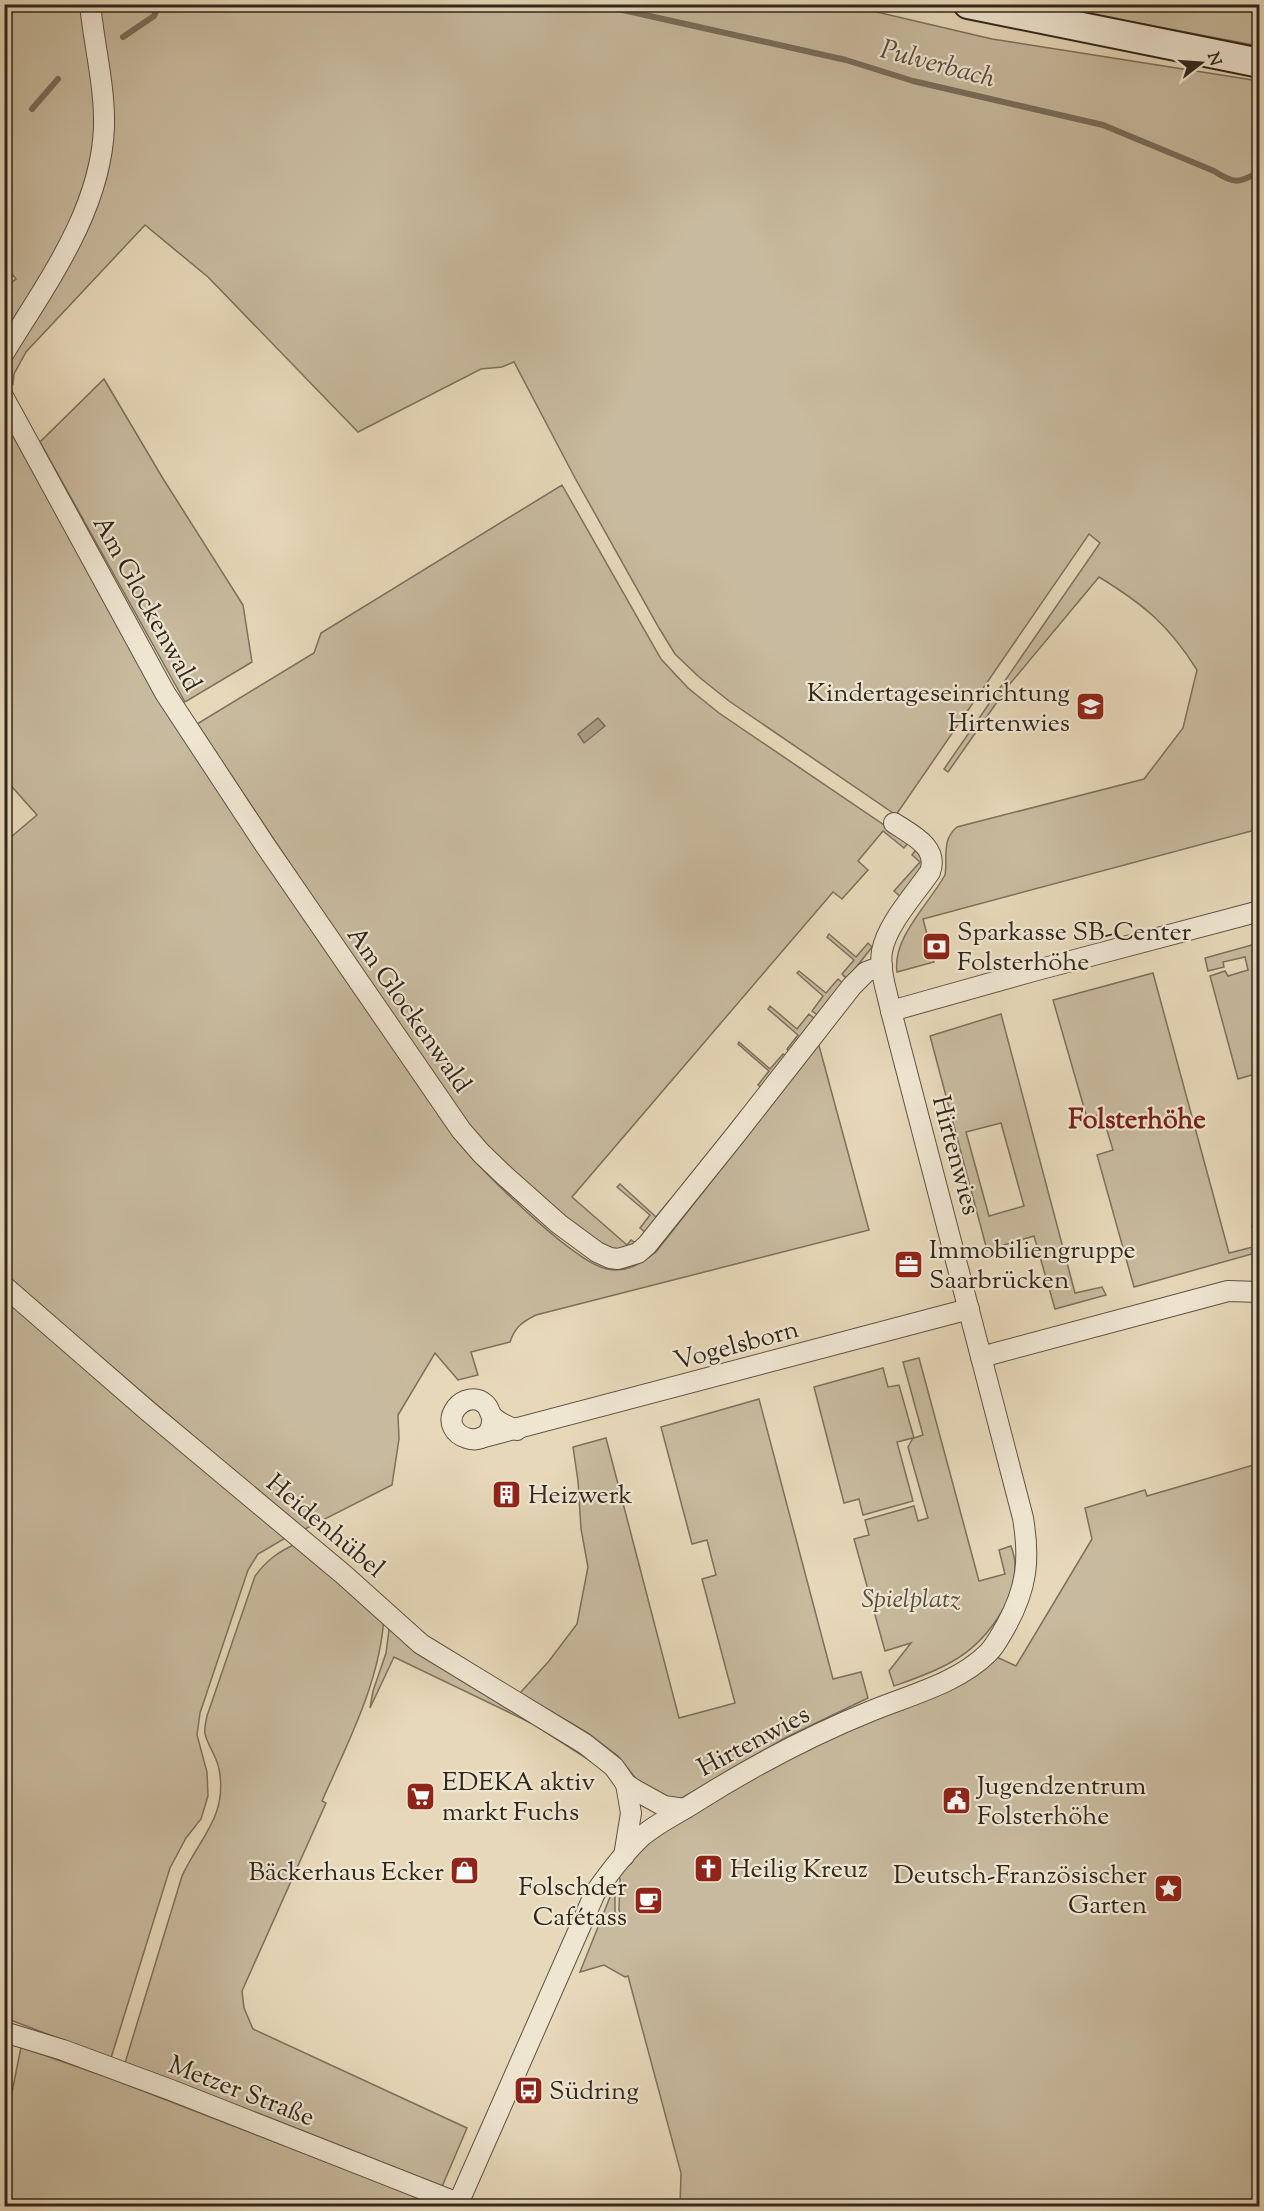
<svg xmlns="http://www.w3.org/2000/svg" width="1264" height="2211" viewBox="0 0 1264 2211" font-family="'Sorts Mill Goudy',serif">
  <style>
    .green { fill: #c8ba9e; stroke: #7c705e; stroke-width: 1.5; fill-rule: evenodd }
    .water { fill: #a99c84; stroke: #796d5b; stroke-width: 1.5 }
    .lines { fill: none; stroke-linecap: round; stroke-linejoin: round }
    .stream { stroke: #796d5b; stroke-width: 6 }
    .minor-casing { stroke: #5e5344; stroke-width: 22 }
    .secondary-casing { stroke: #30271d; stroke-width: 32 }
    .minor { stroke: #efe6d2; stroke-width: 20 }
    .secondary { stroke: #efe6d2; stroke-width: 28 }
    .labels { text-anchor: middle; stroke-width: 4.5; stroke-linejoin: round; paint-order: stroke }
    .street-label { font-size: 26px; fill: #30271d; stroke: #efe6d2 }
    .poi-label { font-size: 26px; fill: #30271d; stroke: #efe6d2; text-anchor: start }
    .park-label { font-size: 26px; font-style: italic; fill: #564c3d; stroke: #efe6d2 }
    .water-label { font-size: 27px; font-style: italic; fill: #544a3c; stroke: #efe6d2 }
    .neighbourhood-label { font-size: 27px; font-weight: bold; fill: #7a1f14; stroke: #efe6d2 }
  </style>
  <rect width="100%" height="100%" fill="#e7d8b9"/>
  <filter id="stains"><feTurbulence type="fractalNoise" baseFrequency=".00333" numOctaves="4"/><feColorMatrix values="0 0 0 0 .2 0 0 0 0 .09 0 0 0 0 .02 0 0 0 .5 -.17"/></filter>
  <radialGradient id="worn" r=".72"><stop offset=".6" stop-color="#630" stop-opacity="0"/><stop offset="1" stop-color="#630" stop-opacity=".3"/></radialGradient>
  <!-- green -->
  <g class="green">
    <path d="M1241,4L1259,7V46L1042,5Z"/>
    <path d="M5,5H847L992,39L1259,81V829L923,919L934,962L897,972C892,938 929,904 945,875C948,858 941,840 957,827L1144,779L1183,728L1197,670C1169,625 1143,604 1099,577L1009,685L948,772L944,769L1100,543L1089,534L896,815L729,701L699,677L675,654L659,628L575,478L514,362L502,367L481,369L358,432L208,277L145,225L26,352L14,374L13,384L5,381L4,288L16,279L5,265Z"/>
    <path d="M104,379L162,477L243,605L252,662L185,702L40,442Z"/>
    <path d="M4,415L193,751L437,1112C449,1128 460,1145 473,1159C496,1184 576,1263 607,1269C627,1273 640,1264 656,1252L794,1076L818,1042L869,1230L536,1315C522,1322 515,1327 510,1342L471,1352L478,1375L458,1380L435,1353L398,1415L399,1439L392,1485L303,1530L5,1275V842L37,815L5,779Z"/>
    <path d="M562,485L661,659L688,688L719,713L909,842L904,848L883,831L858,861L868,870L842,899L833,892L572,1197L627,1245L631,1240L637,1244L626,1250H612L600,1243L558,1211L488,1148L468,1125L383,1003L197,724L314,653L321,633Z"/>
    <path d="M917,848L926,860L903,899L894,891L920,862L912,855Z"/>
    <path d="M829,934L856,957L868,943L872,947L847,979L842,974L854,960L827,937Z"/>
    <path d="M1259,943H1260L1259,1091L1255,1074L1238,1079L1210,976L1225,971L1228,976L1248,970L1245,957L1223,962L1224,967L1208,971L1205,958Z"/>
    <path d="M799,971L826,993L838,979L844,984L819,1016L812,1011L823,996L797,973Z"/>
    <path d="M1153,973L1229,1253L1257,1246L1252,1226L1259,1224V1252L1134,1287L1097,1155L1113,1150L1102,1114L1087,1118L1053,1000Z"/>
    <path d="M770,1006L797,1029L809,1014L816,1020L791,1053L787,1049L798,1035L768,1009Z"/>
    <path d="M1001,1014L1075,1293L1102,1287L1106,1295L1055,1309L1034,1236L987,1250L930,1036ZM1001,1123L1024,1206L989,1216L966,1132Z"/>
    <path d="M739,1042L770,1069L783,1054L788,1058L763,1089L758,1085L769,1071L738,1044Z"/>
    <path d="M620,1184L656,1217L669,1201L672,1204L647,1234L640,1228L650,1215L617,1187Z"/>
    <path d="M5,1293L289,1536L258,1554L248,1570L200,1713L197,1735L207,1772L208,1796L201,1819L186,1838L170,1868L111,2058L5,2018Z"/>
    <path d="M919,1358L979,1581L1005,1574L999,1550L1011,1546C1013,1552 1015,1558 1015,1564C1016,1602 985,1643 953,1661C935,1672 914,1679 894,1686L889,1671L911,1643L885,1651L854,1539L869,1535L865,1520L914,1506L918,1521L928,1518L908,1447L913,1438L897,1442L913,1501L863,1515L859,1499L844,1503L814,1387L883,1368L888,1387L899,1385L914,1438L923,1435L903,1362Z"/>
    <path d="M759,1399L833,1679L861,1672L868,1698L785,1738L675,1802L637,1780L618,1756L588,1733L520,1693L549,1661L577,1624L588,1567L581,1529L578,1481L573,1447L606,1438L679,1718L735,1703L702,1579L716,1575L707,1540L692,1544L661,1427Z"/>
    <path d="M1257,1464L1259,1465V2206H680L681,2173L628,1976L625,1977L604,1965L580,1972L612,1892H615V1911L619,1926L623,1925L619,1910L620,1879L613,1867L641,1837L988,1653L1016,1666L1092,1539L1085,1508L1145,1490L1147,1496Z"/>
    <path d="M298,1543L384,1617C380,1682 348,1742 322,1801L326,1803L242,1991L244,2008L253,2029L467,2128L441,2189L125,2063L182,1876C200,1837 228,1816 219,1769C217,1757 208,1746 205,1734C204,1729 206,1721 207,1716L255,1576C267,1560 279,1551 298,1543Z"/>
    <path d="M390,1622L566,1739L603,1769L535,1725L394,1657L370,1708L373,1691L386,1653Z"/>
    <path d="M21,2047L112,2079L407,2193L433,2206H5V2127Z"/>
  </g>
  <!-- water -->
  <path class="water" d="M598,718L605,726L584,743L578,734Z"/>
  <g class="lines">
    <!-- stream -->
    <g class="stream">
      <path d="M596,4L846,60L913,81L1103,125L1214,171C1234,184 1239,184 1260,171"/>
      <path d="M123,37L154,16L159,4"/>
      <path d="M32,109L58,79"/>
    </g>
    <defs>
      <g id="minor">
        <path d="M4,353C46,284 101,211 104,127C105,86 94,45 90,4"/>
        <path d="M4,398L165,693L265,845L461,1130L481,1153L505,1176L559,1224L597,1252L610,1258L618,1259L638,1253L647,1245L737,1133L852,986L866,972L882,966"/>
        <path d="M891,1011L1037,970L1260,911"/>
        <path d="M4,1286L149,1412L343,1574L421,1644L585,1744L614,1767L626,1784L635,1790L664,1806L684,1809"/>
        <path d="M981,1357L1228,1291L1260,1292"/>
        <path d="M492,1416C495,1457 435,1437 456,1408C463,1399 476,1396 485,1404C489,1407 489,1412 492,1416C498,1423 509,1427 517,1430"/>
        <path d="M480,1438L969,1309"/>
        <path d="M624,1856L631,1813L626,1784"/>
        <path d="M4,2032L63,2050L171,2090L458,2203"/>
        <path d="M457,2206L595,1893C609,1873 623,1854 641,1837C657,1823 677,1814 694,1803C751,1767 809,1736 871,1711C910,1695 958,1683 988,1653C996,1645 1000,1636 1006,1626C1027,1588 1030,1560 1023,1518L891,1011C887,992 879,970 882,951C887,924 915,894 930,872C939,847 912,835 894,823"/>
      </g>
      <path id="secondary" d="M968,4L1260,63"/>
    </defs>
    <!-- minor casing -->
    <use href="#minor" class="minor-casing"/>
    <!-- secondary casing -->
    <use href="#secondary" class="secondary-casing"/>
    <!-- minor -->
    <use href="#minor" class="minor"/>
    <!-- secondary -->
    <use href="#secondary" class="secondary"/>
  </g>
  <!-- icons -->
  <defs>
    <symbol id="school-square" viewBox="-11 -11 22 22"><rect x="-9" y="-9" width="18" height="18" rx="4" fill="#8f2418" stroke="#efe6d2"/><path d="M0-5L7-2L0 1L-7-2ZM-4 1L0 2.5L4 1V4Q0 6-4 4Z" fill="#fff"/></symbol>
    <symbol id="bank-square" viewBox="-11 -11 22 22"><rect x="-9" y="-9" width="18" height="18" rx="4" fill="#8f2418" stroke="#efe6d2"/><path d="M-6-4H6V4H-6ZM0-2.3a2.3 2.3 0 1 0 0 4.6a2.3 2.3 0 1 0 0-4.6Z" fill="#fff"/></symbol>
    <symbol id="office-square" viewBox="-11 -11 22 22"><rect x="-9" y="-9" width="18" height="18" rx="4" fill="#8f2418" stroke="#efe6d2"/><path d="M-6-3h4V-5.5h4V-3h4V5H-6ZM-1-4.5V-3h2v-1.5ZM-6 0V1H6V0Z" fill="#fff"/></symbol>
    <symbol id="building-square" viewBox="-11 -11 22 22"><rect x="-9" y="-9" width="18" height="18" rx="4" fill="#8f2418" stroke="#efe6d2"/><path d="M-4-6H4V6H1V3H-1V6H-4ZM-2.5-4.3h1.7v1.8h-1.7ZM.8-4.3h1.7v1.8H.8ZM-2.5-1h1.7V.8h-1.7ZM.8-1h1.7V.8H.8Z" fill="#fff"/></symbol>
    <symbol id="supermarket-square" viewBox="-11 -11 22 22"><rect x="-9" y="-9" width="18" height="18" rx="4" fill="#8f2418" stroke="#efe6d2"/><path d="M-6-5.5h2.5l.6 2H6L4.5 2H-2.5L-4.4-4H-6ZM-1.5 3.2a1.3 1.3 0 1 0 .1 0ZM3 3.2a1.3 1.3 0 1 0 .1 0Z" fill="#fff"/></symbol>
    <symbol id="civic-square" viewBox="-11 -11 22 22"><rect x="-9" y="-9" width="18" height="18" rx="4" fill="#8f2418" stroke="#efe6d2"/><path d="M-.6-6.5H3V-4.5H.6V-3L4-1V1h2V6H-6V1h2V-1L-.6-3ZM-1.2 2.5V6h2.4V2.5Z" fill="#fff"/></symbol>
    <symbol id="church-square" viewBox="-11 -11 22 22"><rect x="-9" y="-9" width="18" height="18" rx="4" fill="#8f2418" stroke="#efe6d2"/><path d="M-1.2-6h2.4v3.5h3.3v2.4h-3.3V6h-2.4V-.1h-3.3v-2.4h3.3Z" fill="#fff"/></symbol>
    <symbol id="shop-square" viewBox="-11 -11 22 22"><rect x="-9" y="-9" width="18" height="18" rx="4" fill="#8f2418" stroke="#efe6d2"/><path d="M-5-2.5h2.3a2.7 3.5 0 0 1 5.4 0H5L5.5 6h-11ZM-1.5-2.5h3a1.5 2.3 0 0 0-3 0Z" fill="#fff"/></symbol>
    <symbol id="sight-square" viewBox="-11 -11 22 22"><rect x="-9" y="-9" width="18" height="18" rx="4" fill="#8f2418" stroke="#efe6d2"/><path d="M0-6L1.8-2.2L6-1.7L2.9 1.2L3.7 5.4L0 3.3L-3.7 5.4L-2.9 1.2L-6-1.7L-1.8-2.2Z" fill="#fff"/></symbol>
    <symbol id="cafe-square" viewBox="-11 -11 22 22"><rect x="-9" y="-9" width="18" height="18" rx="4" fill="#8f2418" stroke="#efe6d2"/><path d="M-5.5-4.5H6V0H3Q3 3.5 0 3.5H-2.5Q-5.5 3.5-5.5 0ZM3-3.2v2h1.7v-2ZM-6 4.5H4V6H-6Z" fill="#fff"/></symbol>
    <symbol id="bus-square" viewBox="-11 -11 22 22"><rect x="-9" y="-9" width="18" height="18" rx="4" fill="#8f2418" stroke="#efe6d2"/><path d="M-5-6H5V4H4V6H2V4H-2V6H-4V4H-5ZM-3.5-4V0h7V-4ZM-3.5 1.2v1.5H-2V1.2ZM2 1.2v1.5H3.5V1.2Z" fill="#fff"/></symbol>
  </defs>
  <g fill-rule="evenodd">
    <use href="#school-square" x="1074" y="690" width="33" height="33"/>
    <use href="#bank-square" x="920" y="930" width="33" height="33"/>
    <use href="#office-square" x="892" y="1248" width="33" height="33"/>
    <use href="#building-square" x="490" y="1478" width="33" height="33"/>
    <use href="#supermarket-square" x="404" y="1780" width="33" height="33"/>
    <use href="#civic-square" x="940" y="1784" width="33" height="33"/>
    <use href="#church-square" x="692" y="1852" width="33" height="33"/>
    <use href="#shop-square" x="448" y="1854" width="33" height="33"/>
    <use href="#sight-square" x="1152" y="1872" width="33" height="33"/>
    <use href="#cafe-square" x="632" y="1884" width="33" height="33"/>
    <use href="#bus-square" x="512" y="2074" width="33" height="33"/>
  </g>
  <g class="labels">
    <!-- street labels -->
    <g class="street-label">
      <text transform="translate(148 603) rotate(61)" y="9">Am Glockenwald</text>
      <text transform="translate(410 1009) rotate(55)" y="9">Am Glockenwald</text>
      <text transform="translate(957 1155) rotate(75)" y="9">Hirtenwies</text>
      <text transform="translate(736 1344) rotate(-15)" y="9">Vogelsborn</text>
      <text transform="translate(326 1525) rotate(40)" y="9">Heidenhübel</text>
      <text transform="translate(753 1740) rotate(-28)" y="9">Hirtenwies</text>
      <text transform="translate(242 2090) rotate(21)" y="9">Metzer Straße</text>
    </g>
    <!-- poi labels -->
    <g class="poi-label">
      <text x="1070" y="701" text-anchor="end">Kindertageseinrichtung<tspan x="1070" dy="30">Hirtenwies</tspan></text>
      <text x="957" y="940">Sparkasse SB-Center<tspan x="957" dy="30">Folsterhöhe</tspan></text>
      <text x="929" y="1258">Immobiliengruppe<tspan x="929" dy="30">Saarbrücken</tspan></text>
      <text x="528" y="1503">Heizwerk</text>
      <text x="442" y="1790">EDEKA aktiv<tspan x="442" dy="30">markt Fuchs</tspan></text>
      <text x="977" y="1794">Jugendzentrum<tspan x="977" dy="30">Folsterhöhe</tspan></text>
      <text x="730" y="1877">Heilig Kreuz</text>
      <text x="444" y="1880" text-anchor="end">Bäckerhaus Ecker</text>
      <text x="1147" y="1883" text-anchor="end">Deutsch-Französischer<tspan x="1147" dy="30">Garten</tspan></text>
      <text x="627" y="1895" text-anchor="end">Folschder<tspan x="627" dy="30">Cafétass</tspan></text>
      <text x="549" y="2099">Südring</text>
    </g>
    <!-- park labels -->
    <g class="park-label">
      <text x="911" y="1607">Spielplatz</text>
    </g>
    <!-- water labels -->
    <g class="water-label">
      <text transform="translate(938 63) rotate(15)" y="9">Pulverbach</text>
    </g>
    <!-- neighbourhood labels -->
    <g class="neighbourhood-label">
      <text x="1137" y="1128">Folsterhöhe</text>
    </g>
  </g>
  <!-- margin -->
  <rect width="1264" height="2211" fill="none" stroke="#e7d8b9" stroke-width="24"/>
  <rect x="6" y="6" width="1252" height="2199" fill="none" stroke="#30271d" stroke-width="3"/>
  <rect x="12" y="12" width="1240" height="2187" fill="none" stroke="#30271d" stroke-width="1.5"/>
  <!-- north arrow -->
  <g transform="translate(1201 63) rotate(73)" stroke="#efe6d2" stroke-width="4.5" paint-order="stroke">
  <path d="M0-4.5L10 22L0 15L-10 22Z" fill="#30271d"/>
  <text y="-9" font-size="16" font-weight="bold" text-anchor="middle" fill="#30271d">N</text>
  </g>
  <rect width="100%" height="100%" filter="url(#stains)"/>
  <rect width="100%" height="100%" fill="url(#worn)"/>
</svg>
